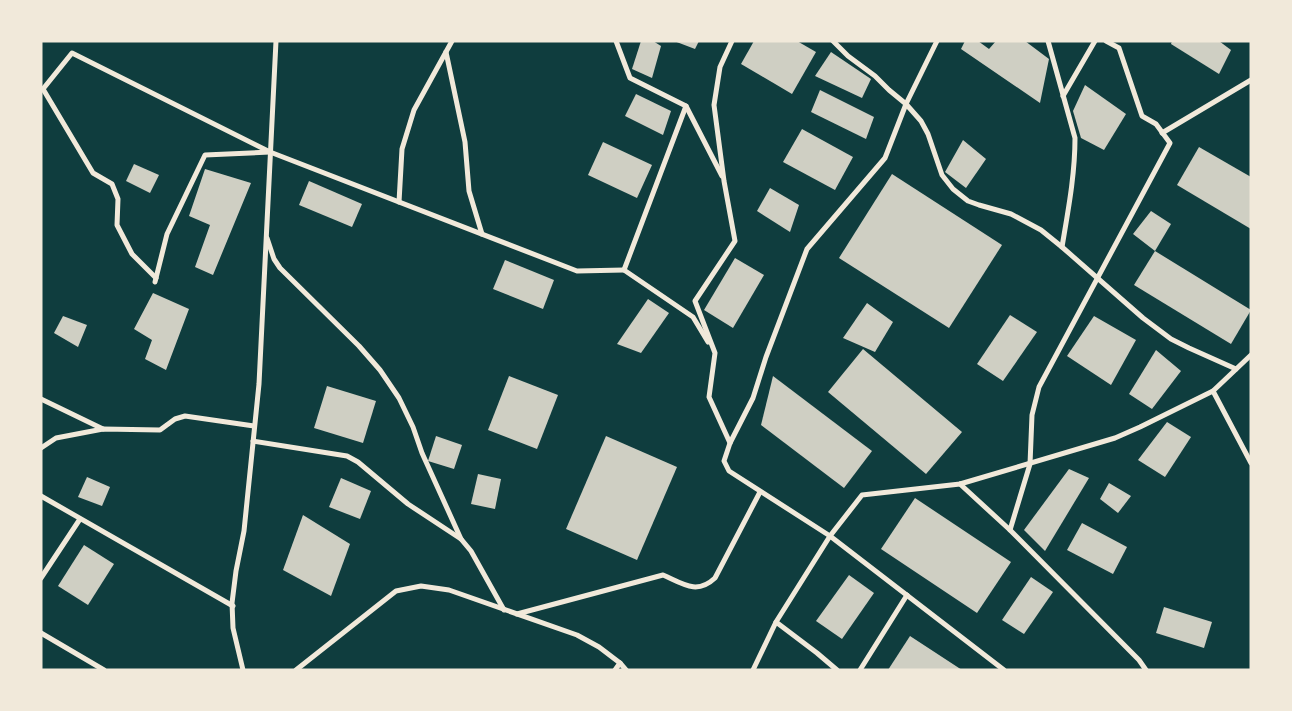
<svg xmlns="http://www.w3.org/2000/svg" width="1292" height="711" viewBox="0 0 1292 711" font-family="Barlow,sans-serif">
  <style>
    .building { fill: #cfcfc3 }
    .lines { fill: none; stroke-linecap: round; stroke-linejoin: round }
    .minor { stroke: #f1e9da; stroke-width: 5 }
  </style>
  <rect width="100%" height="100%" fill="#0f3d3e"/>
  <!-- building -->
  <g class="building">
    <path d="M641,41H653L661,46L652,78L632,69Z"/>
    <path d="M674,41H699L695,49Z"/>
    <path d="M754,41H797L816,52L792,94L741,64Z"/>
    <path d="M965,41H978L989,49L996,41H1025L1049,59L1040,103L961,49Z"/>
    <path d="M1172,41H1219L1231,50L1219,74L1171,44Z"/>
    <path d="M831,52L871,79L862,98L815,76Z"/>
    <path d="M1085,85L1126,114L1104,150L1081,138L1073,111Z"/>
    <path d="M820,90L874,117L866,139L811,112Z"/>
    <path d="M636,94L671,111L663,135L625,116Z"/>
    <path d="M802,129L853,157L835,190L783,162Z"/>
    <path d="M963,140L986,159L966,188L945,172Z"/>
    <path d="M603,142L652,165L637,198L588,175Z"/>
    <path d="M1199,147L1251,177V229L1177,185Z"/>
    <path d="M134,164L159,175L150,193L126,181Z"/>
    <path d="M205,169L251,183L213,275L195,267L210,225L189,216Z"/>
    <path d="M892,174L1002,245L949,328L839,258Z"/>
    <path d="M309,181L362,204L352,227L299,205Z"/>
    <path d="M770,188L799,205L790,232L757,211Z"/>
    <path d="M1151,211L1171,224L1155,251L1133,234Z"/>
    <path d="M1155,251L1251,310L1231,344L1134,285Z"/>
    <path d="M735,258L764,275L733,328L704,310Z"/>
    <path d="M505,260L554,280L543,309L493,289Z"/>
    <path d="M153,293L189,309L166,370L145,359L152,340L134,329Z"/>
    <path d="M648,299L669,313L641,353L617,344Z"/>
    <path d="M867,303L893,322L875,352L843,338Z"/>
    <path d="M1010,315L1037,332L1003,381L977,364Z"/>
    <path d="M63,316L87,325L78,347L54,333Z"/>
    <path d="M1094,316L1136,340L1111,385L1067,356Z"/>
    <path d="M863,349L962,432L926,474L828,392Z"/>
    <path d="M1156,350L1181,371L1152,409L1129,394Z"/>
    <path d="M509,376L558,395L537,449L488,430Z"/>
    <path d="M773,376L872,451L844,488L761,425Z"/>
    <path d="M327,386L376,401L363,443L314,428Z"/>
    <path d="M1167,422L1191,437L1165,477L1138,460Z"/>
    <path d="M436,436L462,445L454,469L428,461Z"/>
    <path d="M606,436L677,467L637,560L566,529Z"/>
    <path d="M1069,469L1089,478L1045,551L1024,530Z"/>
    <path d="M478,474L501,479L495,509L471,504Z"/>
    <path d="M87,477L110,487L102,506L78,497Z"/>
    <path d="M341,478L371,491L360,519L329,507Z"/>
    <path d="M1109,483L1131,496L1118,513L1100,499Z"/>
    <path d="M915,498L1011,562L977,613L881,549Z"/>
    <path d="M303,515L350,544L331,596L283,570Z"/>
    <path d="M1082,523L1127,547L1113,574L1067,550Z"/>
    <path d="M84,545L114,564L88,605L58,586Z"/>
    <path d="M849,575L874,593L842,639L816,621Z"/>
    <path d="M1031,577L1053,592L1024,634L1002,620Z"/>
    <path d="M1164,607L1212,622L1204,648L1156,633Z"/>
    <path d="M910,636L962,670H888Z"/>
  </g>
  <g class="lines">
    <!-- minor -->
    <g class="minor">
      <path d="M616,41L630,78L686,106L722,176"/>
      <path d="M833,41L848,56L875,76L889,90L906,104L921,121L928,134L942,175L953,189L968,201L979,205L1011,214L1041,230L1062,247L1143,318L1171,339L1189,348L1236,369"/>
      <path d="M937,41L906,104L885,158L807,249L766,357L753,398L730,443L724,461L729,471L830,536L1004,670"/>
      <path d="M1048,41L1075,138C1075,175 1068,211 1062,247"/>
      <path d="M446,52L465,142L469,191L482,234"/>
      <path d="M1063,96L1095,41"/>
      <path d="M686,106L624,270L693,317L708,342"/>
      <path d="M1162,133L1251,80"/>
      <path d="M399,202L402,149L414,110L452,41"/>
      <path d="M267,238L274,259L280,268L359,346L380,370L399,398L413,427L422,453L461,539L471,551L504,610"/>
      <path d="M156,278L132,254L117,225L118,199L112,184L93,173L43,89L72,53L270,152L577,271L624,270"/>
      <path d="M155,282L167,234L205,155L270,152"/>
      <path d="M1213,391L1251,463"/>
      <path d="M41,399L103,429"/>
      <path d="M253,441L347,456L358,462L408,504L461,539"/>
      <path d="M730,443L709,397L715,353L695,301L735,241L724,181L714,105L720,67L732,41"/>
      <path d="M41,448L56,438L103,429L160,430L175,419L185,416L254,426"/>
      <path d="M960,484L1010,530L1139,660L1146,670"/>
      <path d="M41,496L233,606"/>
      <path d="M1010,530L1030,464L1032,415L1039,387L1170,143L1156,124L1142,116L1119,48L1106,41"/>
      <path d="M41,578L80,519"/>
      <path d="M517,614L663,575C683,584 697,595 715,578L760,492"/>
      <path d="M41,633L104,670"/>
      <path d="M243,670L233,628L232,603L236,571L244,531L259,384L276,41"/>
      <path d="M296,670L396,591L421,586L449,590L577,635L599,647L620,663L626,670"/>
      <path d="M615,670L620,663"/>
      <path d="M753,670L776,622"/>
      <path d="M837,670L817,653L776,622L830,536L862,495L960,484L1115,438L1140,427L1213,391L1251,355"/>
      <path d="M860,670L907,595"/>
    </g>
  </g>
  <!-- border -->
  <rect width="1292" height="711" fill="none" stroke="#f1e9da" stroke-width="85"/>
</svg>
